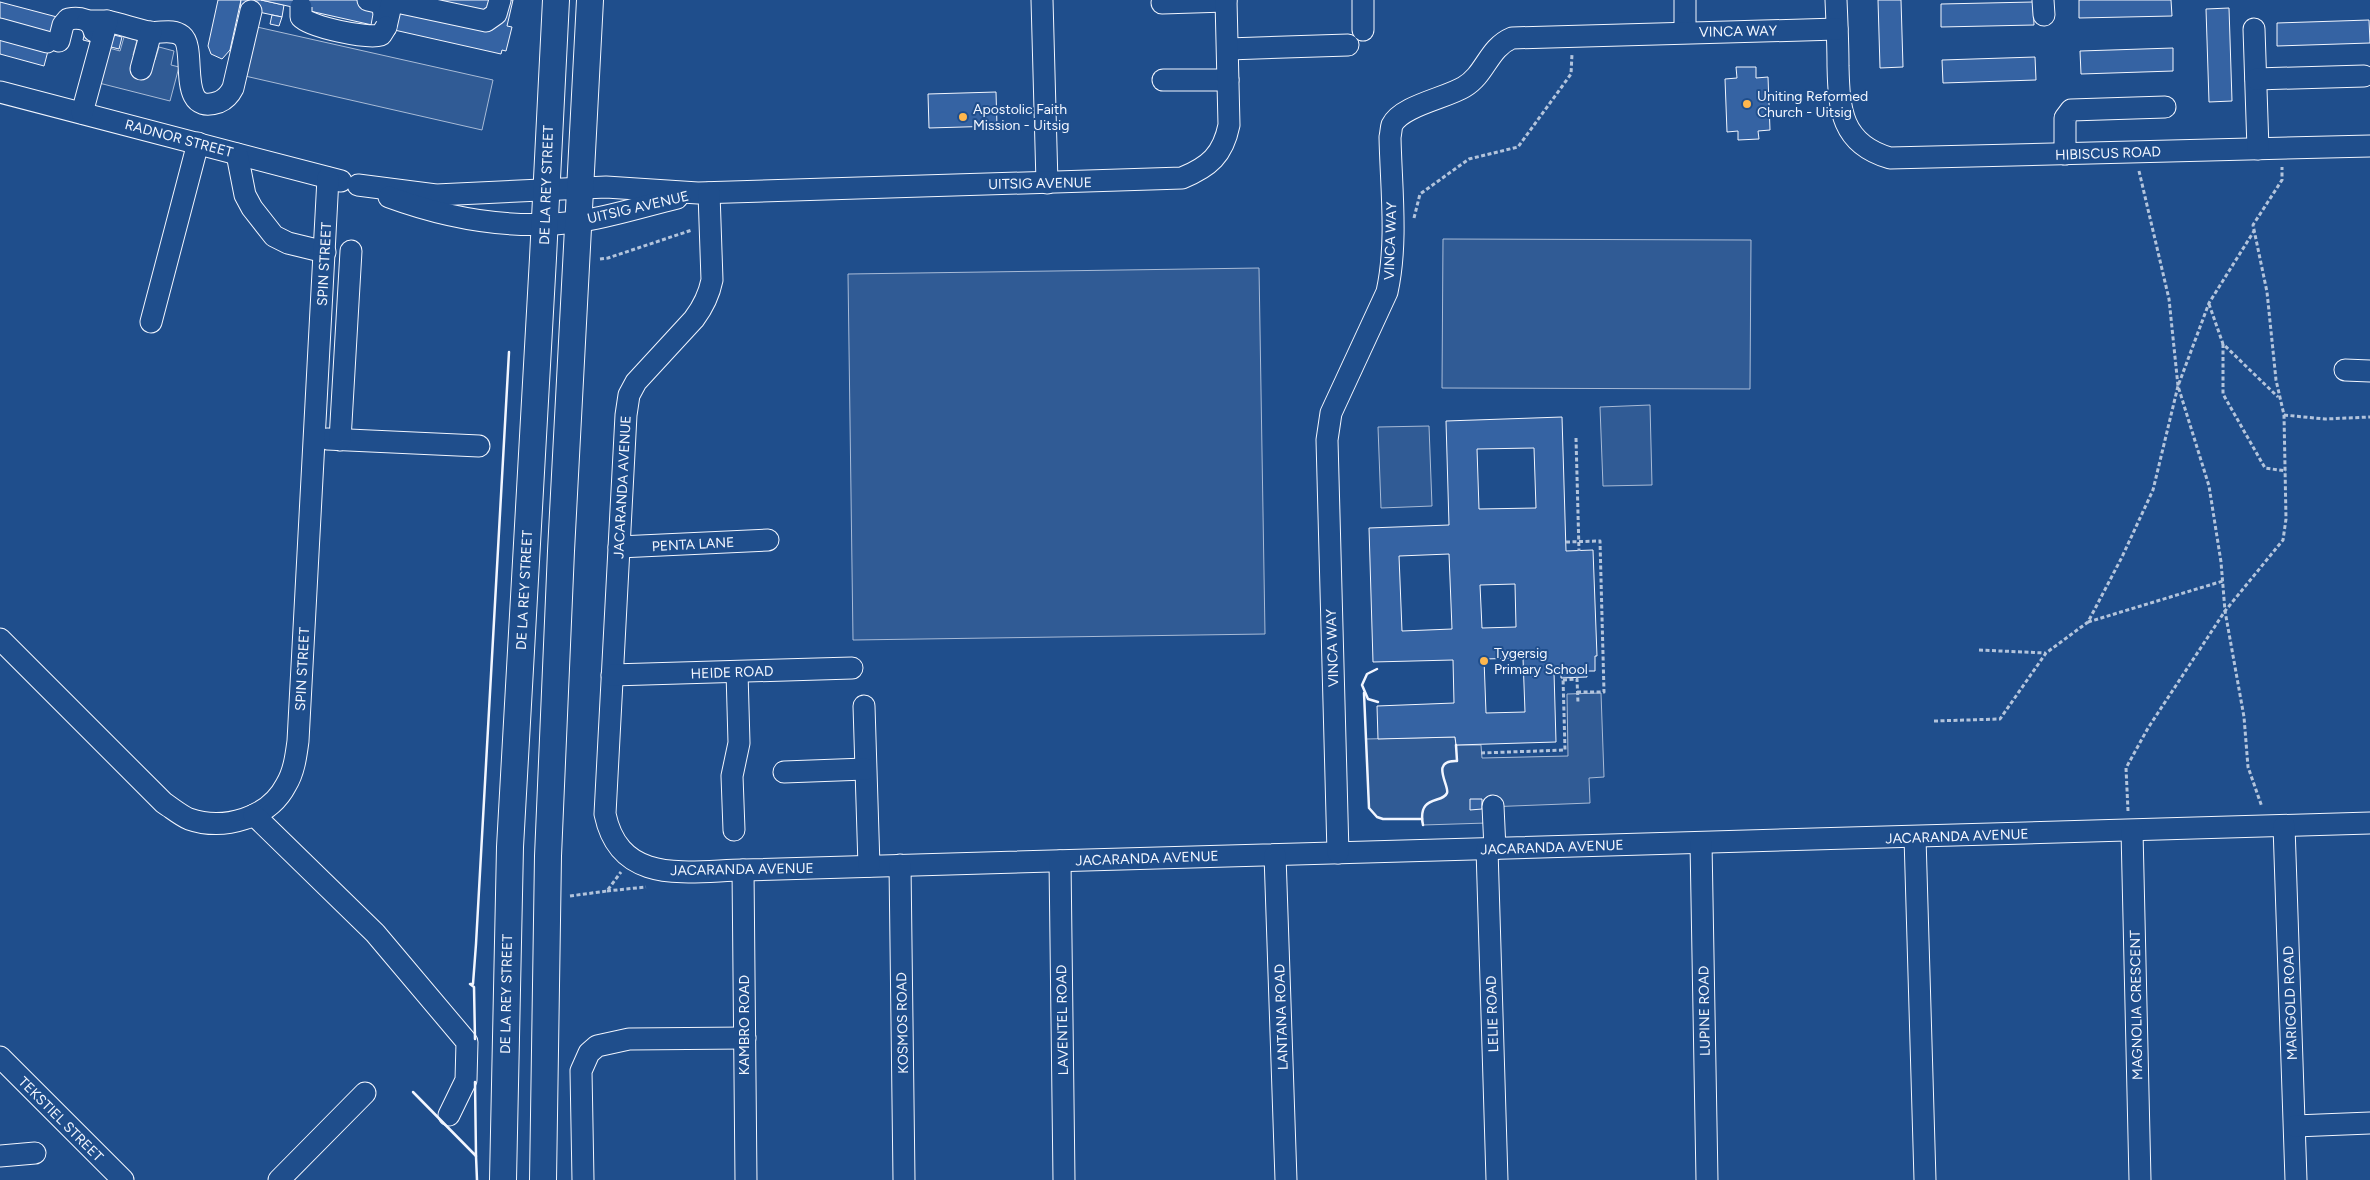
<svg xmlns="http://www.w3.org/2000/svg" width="2370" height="1180" viewBox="0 0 2370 1180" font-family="Figtree,sans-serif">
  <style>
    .built { fill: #305b95; stroke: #a8bbd7 }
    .building { fill: #3563a3; stroke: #f2f6ff; fill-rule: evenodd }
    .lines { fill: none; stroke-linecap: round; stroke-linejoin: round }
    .minor-casing { stroke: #f2f6ff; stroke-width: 23 }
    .major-casing { stroke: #f2f6ff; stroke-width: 28 }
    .path { stroke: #b3c4dc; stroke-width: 3; stroke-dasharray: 4 2.5; stroke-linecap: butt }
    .minor { stroke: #1f4e8c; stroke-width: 21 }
    .major { stroke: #1f4e8c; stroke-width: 26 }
    .minor-bridge-casing { stroke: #f2f6ff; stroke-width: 23; stroke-linecap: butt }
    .minor-bridge { stroke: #1f4e8c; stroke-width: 21 }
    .wall { stroke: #f2f6ff; stroke-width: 2.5 }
    .poi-dot { fill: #ffb74d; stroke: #1f4e8c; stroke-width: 2 }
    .labels { text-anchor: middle; stroke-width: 4; stroke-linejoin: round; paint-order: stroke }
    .street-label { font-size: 14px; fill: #f2f6ff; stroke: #1f4e8c }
    .poi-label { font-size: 14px; fill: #f2f6ff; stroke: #1f4e8c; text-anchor: start }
  </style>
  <rect width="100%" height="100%" fill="#1f4e8c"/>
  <!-- built -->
  <g class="built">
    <path d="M257,27L493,80L482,130L245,76Z"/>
    <path d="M124,37L137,40L133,55L155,60L159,47L174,51L171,65L179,67L170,101L99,83L109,48L120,51Z"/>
    <path d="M1443,239L1751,240L1750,389L1442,388Z"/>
    <path d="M1259,268L1265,634L853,640L848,274Z"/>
    <path d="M1650,405L1652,485L1603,486L1600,407Z"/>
    <path d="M1429,426L1432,506L1381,508L1378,427Z"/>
    <path d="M1601,693L1604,777L1589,778L1590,803L1487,807V823L1423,825L1421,819H1383L1377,817L1369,808L1366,739L1455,737L1456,745H1481L1482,758L1568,756L1567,694Z"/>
  </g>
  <!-- building -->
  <g class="building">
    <path d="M218,0H241L230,50L222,59L211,54L208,46Z"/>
    <path d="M241,0H261L284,5L282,17L240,8Z"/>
    <path d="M261,0H513L507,26L512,27L506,51L502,50L501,54Z"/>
    <path d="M1878,0H1901L1903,67L1880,68Z"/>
    <path d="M2079,0H2171L2172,16L2079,18Z"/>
    <path d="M0,2L57,17L44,66L0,54Z"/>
    <path d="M2033,2L2034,25L1941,27V4Z"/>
    <path d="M2229,8L2232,101L2209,102L2206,9Z"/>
    <path d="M272,15L282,17L279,26L270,24Z"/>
    <path d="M2369,20L2370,43L2277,46V23Z"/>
    <path d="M86,28L122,37L119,49L83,40Z"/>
    <path d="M2173,48V71L2081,74L2080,51Z"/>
    <path d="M2035,57L2036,80L1943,83L1942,60Z"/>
    <path d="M1736,67H1756V78L1768,77L1770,130L1758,131L1759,139L1738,140V131L1727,132L1725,79L1737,78Z"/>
    <path d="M996,92L997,126L929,128L928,94Z"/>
    <path d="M1562,417L1566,551L1593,550L1597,656H1595V671H1586L1587,677L1561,678V672H1554L1556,742L1456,745L1455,737L1378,739L1377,706L1454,703L1453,660L1373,662L1369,528L1449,525L1446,421ZM1534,448L1536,508L1479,509L1477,449ZM1449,554L1452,629L1402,631L1399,556ZM1515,584L1516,627L1482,628L1480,585ZM1523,658L1525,712L1486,713L1484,659Z"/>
    <path d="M1470,799H1482V809L1470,810Z"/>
  </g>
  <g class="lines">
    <defs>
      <g id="minor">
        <path d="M368,0L377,2L383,7L384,15L382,26"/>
        <path d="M1042,0L1047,183"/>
        <path d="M1685,0V32"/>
        <path d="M1836,0C1837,22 1838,44 1838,66C1839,109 1841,144 1890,158L2370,146"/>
        <path d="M2043,0L2044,15"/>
        <path d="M1162,3L1226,1"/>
        <path d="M107,21C121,24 135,29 149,32C160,34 172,28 182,36C198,49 175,117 219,102C226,99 230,94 233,88L251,11"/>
        <path d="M386,27L392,1L486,21L496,14L500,0"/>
        <path d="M0,29L47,42"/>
        <path d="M2254,29L2258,149"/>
        <path d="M1363,30V0"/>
        <path d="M59,41L63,25L68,19C80,17 92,19 94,31"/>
        <path d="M1228,49L1348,45"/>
        <path d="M141,69L151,32"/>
        <path d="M2256,79L2364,76"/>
        <path d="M1163,80H1228"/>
        <path d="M0,92L341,181"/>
        <path d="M82,113L107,21H88"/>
        <path d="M237,154L245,195L252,208L274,236L288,243L325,252"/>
        <path d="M2065,154V118L2071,110L2165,107"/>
        <path d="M358,185L436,195L606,187L698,193L1182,178C1209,167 1223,155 1229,125L1226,0"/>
        <path d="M709,193L712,280C709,295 703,307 694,319L636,382L629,395L626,415L605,814C620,886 687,871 743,870L2370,823"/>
        <path d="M389,197C449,219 512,230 576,222C610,217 644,206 677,198"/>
        <path d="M151,322L198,143"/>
        <path d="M2345,370L2370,371"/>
        <path d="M327,439L479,446"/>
        <path d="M340,440L351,251"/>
        <path d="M619,547L768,540"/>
        <path d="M0,639L164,803C172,808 180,815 189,819C224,831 269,818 286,785C294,772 296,756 298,741L328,178"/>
        <path d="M612,675L852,668"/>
        <path d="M864,706L869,866"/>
        <path d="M784,772L865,769"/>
        <path d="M1493,806L1495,849"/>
        <path d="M254,815L375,933L467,1042L466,1080L449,1115"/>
        <path d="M2284,826L2296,1180"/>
        <path d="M734,830L732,776L739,743L737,672"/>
        <path d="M2132,831L2140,1180"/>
        <path d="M1915,837L1925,1180"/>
        <path d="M1701,843L1707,1180"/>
        <path d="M1487,849L1497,1180"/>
        <path d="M1338,853L1327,440L1331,413L1387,292C1398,242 1391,187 1390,137C1391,133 1391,128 1392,125C1401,106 1446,98 1464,87C1486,74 1488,48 1512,38L1837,29"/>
        <path d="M1275,855L1286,1180"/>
        <path d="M1060,861L1064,1180"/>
        <path d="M900,865L904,1180"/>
        <path d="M743,870L746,1180"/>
        <path d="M0,1057L123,1180"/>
        <path d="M2295,1126L2370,1123"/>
        <path d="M0,1156L35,1153"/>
        <path d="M279,1180L365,1093"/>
        <path d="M583,1180L581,1071L589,1053L597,1046L629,1039L745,1038"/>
      </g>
      <g id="major">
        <path d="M503,1180L510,847L543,258L556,0"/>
        <path d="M543,1180L548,856L561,551L590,0"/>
      </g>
    </defs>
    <!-- minor casing -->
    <use href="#minor" class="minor-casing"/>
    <!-- major casing -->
    <use href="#major" class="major-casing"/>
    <!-- path -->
    <g class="path">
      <path d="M2139,171L2169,299L2178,386L2209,303L2254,231"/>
      <path d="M1414,218L1420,194L1469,159L1518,147L1571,74L1572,54"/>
      <path d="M600,259L608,258L692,230"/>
      <path d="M2209,304L2223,344L2278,397"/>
      <path d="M2223,344V394L2265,468L2286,471"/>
      <path d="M2284,415L2325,419L2370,417"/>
      <path d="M1576,438L1579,551"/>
      <path d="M1566,542L1600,541L1604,692H1577"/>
      <path d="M2088,622L2223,581"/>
      <path d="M1979,650L2045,653"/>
      <path d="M1563,680L1577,679L1578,703"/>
      <path d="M1934,721L2000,719L2046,653L2088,622L2122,557L2153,490L2178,386L2209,486L2221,562L2225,611L2244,717L2248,767L2262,807"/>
      <path d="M1481,753L1565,750L1563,678"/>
      <path d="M2128,811L2126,768L2148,728L2225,611L2283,540L2286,519L2284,415L2276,380L2267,292L2253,225L2282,180V167"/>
      <path d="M607,891L646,887"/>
      <path d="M570,896L607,891L621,872"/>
    </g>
    <!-- minor -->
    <use href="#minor" class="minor"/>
    <!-- major -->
    <use href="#major" class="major"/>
    <defs>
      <path id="minor-bridge" d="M301,7V17C310,27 367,39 381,35L386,27"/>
    </defs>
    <!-- minor-bridge casing -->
    <use href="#minor-bridge" class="minor-bridge-casing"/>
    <!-- minor-bridge -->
    <use href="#minor-bridge" class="minor-bridge"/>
    <!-- wall -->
    <g class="wall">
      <path d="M1377,669L1367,674L1362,685L1368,699L1378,702"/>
      <path d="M1364,693L1369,808L1377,817L1383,819H1422"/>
      <path d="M1423,825C1417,794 1443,804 1447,793C1450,786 1429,760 1457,761L1456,745"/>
      <path d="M475,1039L474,987L470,984H473L476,944L509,352"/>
      <path d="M413,1092L476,1156L475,1082"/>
      <path d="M476,1156L477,1180"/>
    </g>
  </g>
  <!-- markers -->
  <g class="poi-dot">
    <circle cx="1747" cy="104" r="5"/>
    <circle cx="963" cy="117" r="5"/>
    <circle cx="1484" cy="661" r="5"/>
  </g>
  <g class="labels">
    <!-- street labels -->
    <g class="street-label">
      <text transform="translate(1738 31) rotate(-1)" y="5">VINCA WAY</text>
      <text transform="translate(179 138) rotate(15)" y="5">RADNOR STREET</text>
      <text transform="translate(2108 153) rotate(-2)" y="5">HIBISCUS ROAD</text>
      <text transform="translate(1040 183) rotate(-1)" y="5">UITSIG AVENUE</text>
      <text transform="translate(546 185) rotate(-88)" y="5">DE LA REY STREET</text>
      <text transform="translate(638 207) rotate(-13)" y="5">UITSIG AVENUE</text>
      <text transform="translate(1390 241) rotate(-88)" y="5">VINCA WAY</text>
      <text transform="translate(324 264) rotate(-87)" y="5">SPIN STREET</text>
      <text transform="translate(622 487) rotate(-87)" y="5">JACARANDA AVENUE</text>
      <text transform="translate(693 544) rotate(-3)" y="5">PENTA LANE</text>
      <text transform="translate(524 590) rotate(-87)" y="5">DE LA REY STREET</text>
      <text transform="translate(1332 648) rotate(-92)" y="5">VINCA WAY</text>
      <text transform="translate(302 669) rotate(-87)" y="5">SPIN STREET</text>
      <text transform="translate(732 672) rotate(-2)" y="5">HEIDE ROAD</text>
      <text transform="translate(1957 836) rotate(-2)" y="5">JACARANDA AVENUE</text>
      <text transform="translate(1552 847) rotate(-2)" y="5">JACARANDA AVENUE</text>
      <text transform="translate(1147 858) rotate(-2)" y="5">JACARANDA AVENUE</text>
      <text transform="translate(742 869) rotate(-1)" y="5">JACARANDA AVENUE</text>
      <text transform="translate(506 994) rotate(-89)" y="5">DE LA REY STREET</text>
      <text transform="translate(2290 1003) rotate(-92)" y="5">MARIGOLD ROAD</text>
      <text transform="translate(2136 1005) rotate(-91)" y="5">MAGNOLIA CRESCENT</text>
      <text transform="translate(1704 1011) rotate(-91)" y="5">LUPINE ROAD</text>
      <text transform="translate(1492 1014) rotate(-92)" y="5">LELIE ROAD</text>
      <text transform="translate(1281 1017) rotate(-92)" y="5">LANTANA ROAD</text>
      <text transform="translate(1062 1020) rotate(-91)" y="5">LAVENTEL ROAD</text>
      <text transform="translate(902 1023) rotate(-91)" y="5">KOSMOS ROAD</text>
      <text transform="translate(744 1025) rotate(-90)" y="5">KAMBRO ROAD</text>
      <text transform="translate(61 1119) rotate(45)" y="5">TEKSTIEL STREET</text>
    </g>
    <!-- poi labels -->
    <g class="poi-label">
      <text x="1757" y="101">Uniting Reformed<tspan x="1757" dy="16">Church - Uitsig</tspan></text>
      <text x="973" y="114">Apostolic Faith<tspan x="973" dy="16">Mission - Uitsig</tspan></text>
      <text x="1494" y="658">Tygersig<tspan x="1494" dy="16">Primary School</tspan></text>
    </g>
  </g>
</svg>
